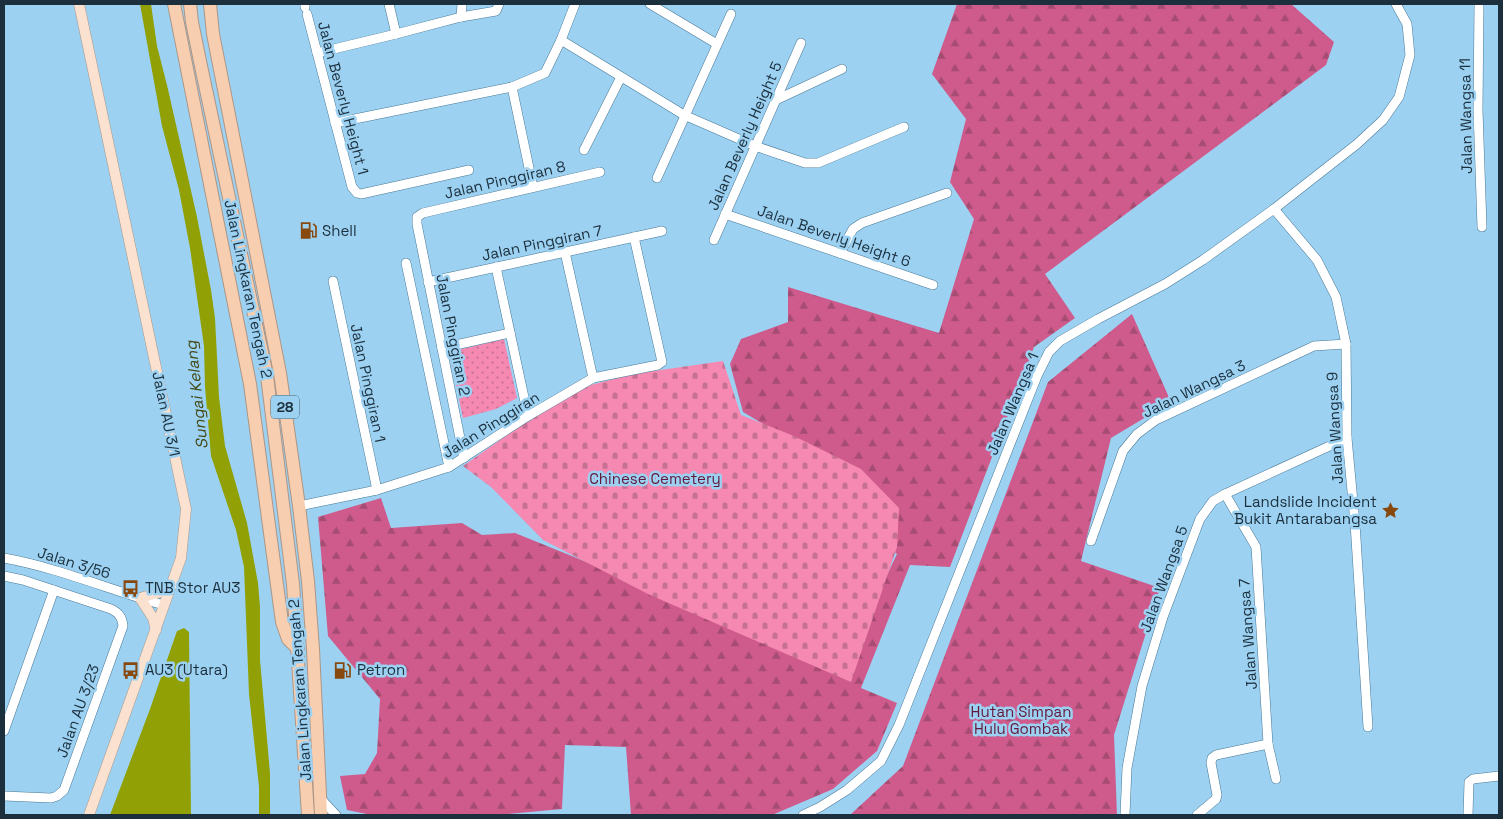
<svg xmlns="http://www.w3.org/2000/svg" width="1503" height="819" viewBox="0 0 1503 819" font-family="'Space Grotesk',sans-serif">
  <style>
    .grass { fill: url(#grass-dots) }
    .forest { fill: url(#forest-firs) }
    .cemetery { fill: url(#cemetery-stones) }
    .water { fill: #91a105 }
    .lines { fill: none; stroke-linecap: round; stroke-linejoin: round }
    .minor-casing { stroke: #487997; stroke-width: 10 }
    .major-casing { stroke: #ab9687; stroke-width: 11 }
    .highway-casing { stroke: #ab9687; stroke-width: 14 }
    .minor { stroke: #fff; stroke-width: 9 }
    .major { stroke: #fbe2d0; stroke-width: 10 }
    .highway { stroke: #f8ceb0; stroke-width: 12 }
    .labels { text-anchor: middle; stroke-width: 5; stroke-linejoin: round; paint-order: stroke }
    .shield { fill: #9dd1f2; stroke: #426073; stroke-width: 1 }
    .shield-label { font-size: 14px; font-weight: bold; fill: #1b2f3c }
    .street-label { font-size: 15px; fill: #1b2f3c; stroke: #9dd1f2 }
    .poi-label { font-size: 15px; fill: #1b2f3c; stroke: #9dd1f2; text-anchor: start }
    .park-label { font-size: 15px; fill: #62183a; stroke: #9dd1f2 }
    .water-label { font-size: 16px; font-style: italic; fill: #434a16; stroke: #9dd1f2 }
  </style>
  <defs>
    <pattern id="grass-dots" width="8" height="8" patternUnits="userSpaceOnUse" patternTransform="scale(1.25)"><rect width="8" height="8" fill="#f589b2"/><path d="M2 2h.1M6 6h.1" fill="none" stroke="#c67092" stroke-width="1.8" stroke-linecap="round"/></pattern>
    <pattern id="forest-firs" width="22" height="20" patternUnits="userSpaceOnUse" patternTransform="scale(1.25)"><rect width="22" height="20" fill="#ce5b8b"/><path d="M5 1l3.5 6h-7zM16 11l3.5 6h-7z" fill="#a64c73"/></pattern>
    <pattern id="cemetery-stones" width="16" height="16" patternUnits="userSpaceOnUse" patternTransform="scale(1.25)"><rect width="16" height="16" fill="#f589b2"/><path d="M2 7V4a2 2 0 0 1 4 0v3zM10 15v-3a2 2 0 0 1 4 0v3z" fill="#c67092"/></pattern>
  </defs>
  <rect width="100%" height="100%" fill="#9dd1f2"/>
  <!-- grass -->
  <path class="grass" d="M504,339L517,398L496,409L463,418L449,352Z"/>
  <!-- forest -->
  <g class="forest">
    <path d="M957,4H1291L1334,42L1326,65L1045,274L1075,318L1034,347L950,567L910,565L861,688L897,703L877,751L833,789L772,815H631L626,747L565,745L562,809L496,815H372L347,810L340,776L365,774L377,753L380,699L328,636L318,517L381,498L391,528L462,523L482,535L515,533L663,593L846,660L897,554L884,544L819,457L743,412L730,364L741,339L788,322V287L939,333L974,219L950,182L966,119L932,74Z"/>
    <path d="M1132,314L1171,402L1111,438L1081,561L1160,588L1114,735L1117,815H850L903,766L1048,382Z"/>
  </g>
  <!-- cemetery -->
  <path class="cemetery" d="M723,361L741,415L794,436L861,469L899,508L897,547L851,682L650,595L543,540L491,487L463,466L537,414L587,386L633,374Z"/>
  <!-- water -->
  <g class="water">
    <path d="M140,4H151L157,46L167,85L197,217L211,290L215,318L219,397L225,446L247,523L258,583L260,607V660L270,773V815H259V787L249,694L244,567L236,530L211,456L205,387L204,346L190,248L179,190L162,126Z"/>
    <path d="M184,628L189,632L191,815H110L150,709L177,631Z"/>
  </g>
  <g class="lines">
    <defs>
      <g id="minor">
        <path d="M305,4V7"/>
        <path d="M389,4L396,34"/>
        <path d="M650,4L717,44"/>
        <path d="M1479,4L1478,110L1482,227"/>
        <path d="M307,14L352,187L357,193L361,194L469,170"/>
        <path d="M461,17L462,4"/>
        <path d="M561,40L684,115L755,146L805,163H818L904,127"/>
        <path d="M317,53L396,34L461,17L496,11L499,4"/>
        <path d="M512,87L533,187"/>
        <path d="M776,100L842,69"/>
        <path d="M335,123L512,87L545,73L561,40L575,4"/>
        <path d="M584,150L621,77"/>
        <path d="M657,178L731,14"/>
        <path d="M1274,209L1317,260L1336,297L1346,344L1347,438L1355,523L1368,727"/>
        <path d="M725,214L933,285"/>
        <path d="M714,240L801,43"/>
        <path d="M565,252L593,378"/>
        <path d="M840,253L853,229L862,223L947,193"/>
        <path d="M406,263L449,467"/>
        <path d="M496,267L528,416"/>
        <path d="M333,281L377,490"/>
        <path d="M428,282L662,231"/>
        <path d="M442,348L510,333"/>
        <path d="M464,458L417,224V217L423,213L600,172"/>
        <path d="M1225,494L1256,547L1268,744L1276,779"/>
        <path d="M299,506L377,490L449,467L528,416L593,378L658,365L662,362L634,237"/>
        <path d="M1091,541L1123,451L1137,434L1156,420L1314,346L1346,344"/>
        <path d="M4,558C59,568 110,590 164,605"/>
        <path d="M4,576L23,580L111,609C119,613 122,617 123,626L64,790L57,796L51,798L4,796"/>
        <path d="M4,731L54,590"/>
        <path d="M320,798L336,815"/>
        <path d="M803,815L820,807L847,790L881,761L899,725L1037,376L1049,352L1060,341L1098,319L1165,284L1203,260L1274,209L1357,144L1383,120L1399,97L1410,55L1407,24L1396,4"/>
        <path d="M1125,815L1127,768L1142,686L1163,617L1200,519L1213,501L1225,494L1347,438"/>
        <path d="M1197,815L1216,799L1217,795L1211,763L1212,758L1216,755L1268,744"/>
        <path d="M1468,815L1469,782L1473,779L1499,776"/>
      </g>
      <g id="major">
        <path d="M79,4L186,509L181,558L89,815"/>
        <path d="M156,630L153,618L140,598L161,592L171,587"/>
      </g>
      <g id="highway">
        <path d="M174,4L250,384L282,622L288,639L298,649"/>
        <path d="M190,4L192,22L201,66L267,376L293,584L308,815"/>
        <path d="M210,4L213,34L280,373L299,506L308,581L313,649L321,815"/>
      </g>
    </defs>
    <!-- minor casing -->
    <use href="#minor" class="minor-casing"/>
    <!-- major casing -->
    <use href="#major" class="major-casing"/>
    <!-- highway casing -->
    <use href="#highway" class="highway-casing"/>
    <!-- minor -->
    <use href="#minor" class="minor"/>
    <!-- major -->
    <use href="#major" class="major"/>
    <!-- highway -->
    <use href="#highway" class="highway"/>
  </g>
  <!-- icons -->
  <defs>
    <symbol id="fuel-bare" viewBox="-9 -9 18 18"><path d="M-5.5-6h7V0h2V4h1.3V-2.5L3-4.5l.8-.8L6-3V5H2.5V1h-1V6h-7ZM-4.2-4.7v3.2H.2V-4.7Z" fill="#88490e" stroke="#9dd1f2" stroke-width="2.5" paint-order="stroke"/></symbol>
    <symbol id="sight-bare" viewBox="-9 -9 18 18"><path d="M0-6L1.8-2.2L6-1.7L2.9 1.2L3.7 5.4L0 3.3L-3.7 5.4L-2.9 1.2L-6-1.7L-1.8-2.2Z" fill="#88490e" stroke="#9dd1f2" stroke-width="2.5" paint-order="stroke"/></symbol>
    <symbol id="bus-bare" viewBox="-9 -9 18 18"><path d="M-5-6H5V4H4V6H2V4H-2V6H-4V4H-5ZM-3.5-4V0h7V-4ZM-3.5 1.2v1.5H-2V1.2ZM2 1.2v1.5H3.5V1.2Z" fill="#88490e" stroke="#9dd1f2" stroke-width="2.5" paint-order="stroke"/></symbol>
  </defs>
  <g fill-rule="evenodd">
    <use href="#fuel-bare" x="296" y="218" width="25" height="25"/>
    <use href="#sight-bare" x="1378" y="498" width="25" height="25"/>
    <use href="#bus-bare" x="118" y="576" width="25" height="25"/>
    <use href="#bus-bare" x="118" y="658" width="25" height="25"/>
    <use href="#fuel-bare" x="330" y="658" width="25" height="25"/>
  </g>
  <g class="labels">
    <!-- shield labels -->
    <rect class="shield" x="271" y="395.5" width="28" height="23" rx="4"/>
    <g class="shield-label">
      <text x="285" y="412">28</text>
    </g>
    <!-- street labels -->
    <g class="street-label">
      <text transform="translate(343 98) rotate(75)" y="5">Jalan Beverly Height 1</text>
      <text transform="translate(1466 116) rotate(-91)" y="5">Jalan Wangsa 11</text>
      <text transform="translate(745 136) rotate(-66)" y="5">Jalan Beverly Height 5</text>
      <text transform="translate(505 180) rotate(-13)" y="5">Jalan Pinggiran 8</text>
      <text transform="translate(834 236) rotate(19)" y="5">Jalan Beverly Height 6</text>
      <text transform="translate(542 243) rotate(-12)" y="5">Jalan Pinggiran 7</text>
      <text transform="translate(248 289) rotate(78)" y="5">Jalan Lingkaran Tengah 2</text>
      <text transform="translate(453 335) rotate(79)" y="5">Jalan Pinggiran 2</text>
      <text transform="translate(368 383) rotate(78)" y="5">Jalan Pinggiran 1</text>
      <text transform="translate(1194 389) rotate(-26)" y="5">Jalan Wangsa 3</text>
      <text transform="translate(1013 404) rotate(-67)" y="5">Jalan Wangsa 1</text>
      <text transform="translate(166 414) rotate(78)" y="5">Jalan AU 3/1</text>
      <text transform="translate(491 425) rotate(-32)" y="5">Jalan Pinggiran</text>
      <text transform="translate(1335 428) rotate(-93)" y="5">Jalan Wangsa 9</text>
      <text transform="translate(74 563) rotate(17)" y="5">Jalan 3/56</text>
      <text transform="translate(1164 579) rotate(-70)" y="5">Jalan Wangsa 5</text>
      <text transform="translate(1248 634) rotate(-94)" y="5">Jalan Wangsa 7</text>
      <text transform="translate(300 690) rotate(-94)" y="5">Jalan Lingkaran Tengah 2</text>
      <text transform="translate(78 711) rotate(-70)" y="5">Jalan AU 3/23</text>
    </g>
    <!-- poi labels -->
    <g class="poi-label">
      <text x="322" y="236">Shell</text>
      <text x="1377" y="507" text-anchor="end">Landslide Incident<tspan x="1377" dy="17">Bukit Antarabangsa</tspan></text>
      <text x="145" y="593">TNB Stor AU3</text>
      <text x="145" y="675">AU3 (Utara)</text>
      <text x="357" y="675">Petron</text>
    </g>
    <!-- park labels -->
    <g class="park-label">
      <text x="655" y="484">Chinese Cemetery</text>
      <text x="1021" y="717">Hutan Simpan<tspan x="1021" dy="17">Hulu Gombak</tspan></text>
    </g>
    <!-- water labels -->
    <g class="water-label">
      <text transform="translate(196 395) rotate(-96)" y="6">Sungai Kelang</text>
    </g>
  </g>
  <!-- border -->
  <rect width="1503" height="819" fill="none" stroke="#1b2f3c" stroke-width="10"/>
</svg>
